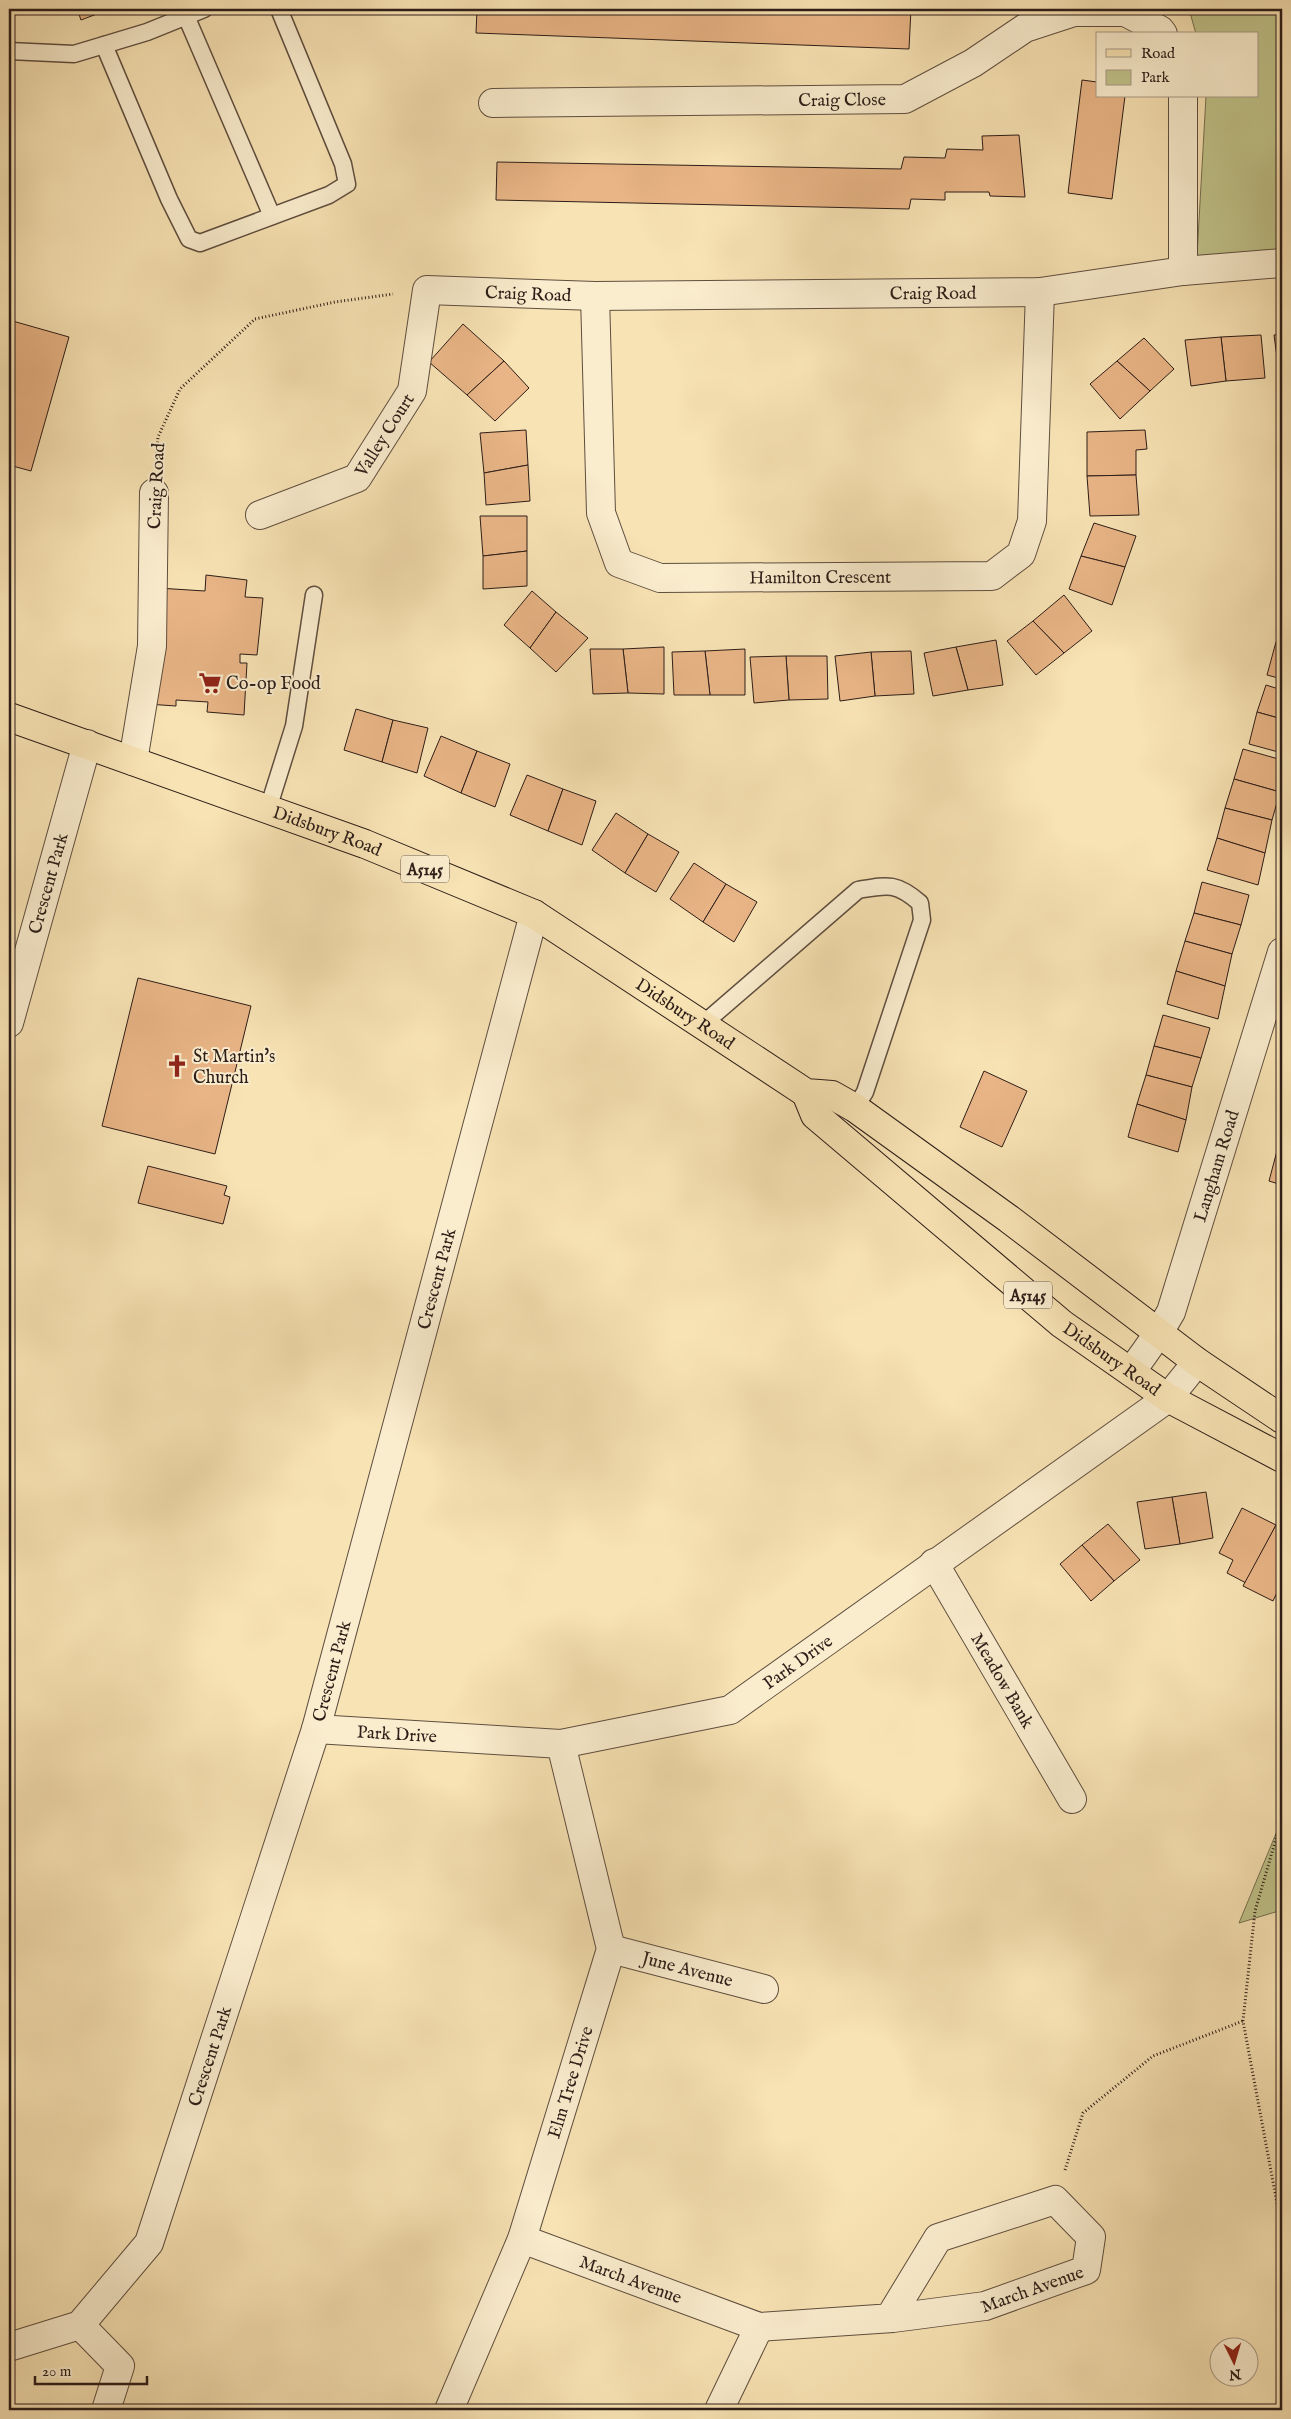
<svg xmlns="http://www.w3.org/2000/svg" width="1291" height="2419" viewBox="0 0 1291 2419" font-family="'IM FELL English',serif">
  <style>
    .green { fill: #c0c38a; stroke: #767051 }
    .building { fill: #e9b586; stroke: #2c1d18 }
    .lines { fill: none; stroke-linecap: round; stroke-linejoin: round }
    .lane-casing { stroke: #5f4e3f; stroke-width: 19 }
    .street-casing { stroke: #5f4e3f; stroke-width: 30 }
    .primary-casing { stroke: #2c1d18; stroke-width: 30 }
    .path { stroke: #2c1d18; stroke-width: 3; stroke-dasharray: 1 2.5; stroke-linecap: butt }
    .lane { stroke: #faedce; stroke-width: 16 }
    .street { stroke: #faedce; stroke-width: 28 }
    .primary { stroke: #f8e3b4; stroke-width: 28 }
    .labels { text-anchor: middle; stroke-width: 4; stroke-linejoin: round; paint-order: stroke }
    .shield { fill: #faedce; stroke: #6a5b4f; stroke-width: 1 }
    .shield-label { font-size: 16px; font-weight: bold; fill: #2c1d18 }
    .street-label { font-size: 18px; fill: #2c1d18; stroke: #faedce }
    .poi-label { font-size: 18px; fill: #2c1d18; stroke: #faedce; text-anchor: start }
  </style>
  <rect width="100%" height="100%" fill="#f8e3b4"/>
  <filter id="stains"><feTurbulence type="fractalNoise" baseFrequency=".004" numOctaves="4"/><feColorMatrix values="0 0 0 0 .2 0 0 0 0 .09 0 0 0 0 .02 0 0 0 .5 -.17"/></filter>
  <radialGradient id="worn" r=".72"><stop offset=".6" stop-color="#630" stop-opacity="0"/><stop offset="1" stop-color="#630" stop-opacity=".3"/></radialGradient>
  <!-- green -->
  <g class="green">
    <path d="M1189,9H1282V249L1197,256L1206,96H1257V34H1196Z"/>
    <path d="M1282,1819V1910L1239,1923Z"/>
  </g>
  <!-- building -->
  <g class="building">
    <path d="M77,9H110L81,20Z"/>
    <path d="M477,9H911L909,49L476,33Z"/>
    <path d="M1082,80L1097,82V96H1125L1112,199L1068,193Z"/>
    <path d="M1019,135L1025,197L990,196L989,192H945V200L911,199L909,209L496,200L497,162L901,169L904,157L945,158L947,149L983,150L982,136Z"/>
    <path d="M9,320L69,337L31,471L9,465Z"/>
    <path d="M463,324L504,361L467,395L429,362Z"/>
    <path d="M1282,334V380H1280L1274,335Z"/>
    <path d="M1261,335L1265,378L1226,381L1221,337Z"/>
    <path d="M1221,337L1226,381L1191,386L1185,340Z"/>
    <path d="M1144,338L1174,369L1150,391L1117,361Z"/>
    <path d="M504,361L529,388L495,421L467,395Z"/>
    <path d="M1117,361L1150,391L1120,419L1090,384Z"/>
    <path d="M526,430L528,465L484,473L480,433Z"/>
    <path d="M1145,430L1147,449L1136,450V475L1087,476V432Z"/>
    <path d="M528,465L530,501L486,505L484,473Z"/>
    <path d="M1136,475L1139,515L1090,516L1087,476Z"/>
    <path d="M480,516H527V551L483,556Z"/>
    <path d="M1094,523L1136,536L1125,567L1081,556Z"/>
    <path d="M527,551V586L483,589V556Z"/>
    <path d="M1081,556L1125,567L1112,605L1069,589Z"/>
    <path d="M206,575L247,580L245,597L263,598L257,655L240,654V663H247L244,715L207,712L208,702L176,700V706L147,704L158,588L205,591Z"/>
    <path d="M532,591L556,612L530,648L504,625Z"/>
    <path d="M1064,595L1092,631L1064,653L1033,621Z"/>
    <path d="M556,612L588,638L556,672L530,648Z"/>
    <path d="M1033,621L1064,653L1036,675L1007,641Z"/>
    <path d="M996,640L1003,685L968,690L956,647Z"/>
    <path d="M1276,642L1282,644V679L1267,675Z"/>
    <path d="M664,647V694L628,693L623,649Z"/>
    <path d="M956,647L968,690L933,696L924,653Z"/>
    <path d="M590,649H623L628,693L593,694Z"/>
    <path d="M745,649V695H710L705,651Z"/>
    <path d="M705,651L710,695H674L672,652Z"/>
    <path d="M911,651L914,694L875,696L871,652Z"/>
    <path d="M871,652L875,696L840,701L835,656Z"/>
    <path d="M786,656H827L828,699L789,700Z"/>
    <path d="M786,656L789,700L754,703L750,657Z"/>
    <path d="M1266,685L1282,690V719L1257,712Z"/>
    <path d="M356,709L393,720L382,762L344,750Z"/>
    <path d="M1257,712L1282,719V753L1249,744Z"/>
    <path d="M393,720L428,728L417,773L382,762Z"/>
    <path d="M441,736L477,751L461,793L424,776Z"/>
    <path d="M1243,749L1282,760L1280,792L1234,779Z"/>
    <path d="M477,751L510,764L495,807L461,793Z"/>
    <path d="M527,775L563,789L548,831L510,815Z"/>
    <path d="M1234,779L1280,792L1272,820L1225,808Z"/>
    <path d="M563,789L596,801L582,845L548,831Z"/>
    <path d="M1225,808L1272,820L1265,853L1217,838Z"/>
    <path d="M616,813L648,834L625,873L592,850Z"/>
    <path d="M648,834L679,852L656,892L625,873Z"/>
    <path d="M1217,838L1265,853L1258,885L1207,870Z"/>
    <path d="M694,863L726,884L703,922L670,899Z"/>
    <path d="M1202,882L1249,895L1241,925L1194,913Z"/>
    <path d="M726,884L757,902L734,942L703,922Z"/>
    <path d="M1194,913L1241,925L1232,954L1185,941Z"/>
    <path d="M1185,941L1232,954L1225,986L1176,971Z"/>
    <path d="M1176,971L1225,986L1218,1019L1167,1004Z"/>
    <path d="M138,978L251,1006L215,1154L102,1126Z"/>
    <path d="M1163,1015L1210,1028L1201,1058L1154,1046Z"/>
    <path d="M1154,1046L1201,1058L1192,1087L1146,1075Z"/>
    <path d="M984,1071L1027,1091L1002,1147L960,1127Z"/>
    <path d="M1146,1075L1192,1087L1186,1120L1137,1104Z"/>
    <path d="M1137,1104L1186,1120L1178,1152L1128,1137Z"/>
    <path d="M1278,1147L1282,1149V1185L1269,1181Z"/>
    <path d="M148,1166L227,1186L224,1195L230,1197L223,1224L138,1203Z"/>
    <path d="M1206,1492L1213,1538L1180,1544L1172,1497Z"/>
    <path d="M1172,1497L1180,1544L1145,1549L1137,1502Z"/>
    <path d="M1242,1508L1276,1525L1246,1583L1227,1573L1233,1560L1219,1553Z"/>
    <path d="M1108,1524L1140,1560L1114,1581L1082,1545Z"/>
    <path d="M1276,1525L1282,1529V1582L1273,1601L1243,1586Z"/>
    <path d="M1082,1545L1114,1581L1091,1601L1060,1564Z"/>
  </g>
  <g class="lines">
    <defs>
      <g id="lane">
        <path d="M186,16L272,216"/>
        <path d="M104,45L169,199L189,239L200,243L329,195L347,184L343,164L279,9"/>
        <path d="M9,51L74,54L147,32L204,9"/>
        <path d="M268,809L294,726L314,595"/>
        <path d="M702,1025L858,890C887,885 896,882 920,903L922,920L865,1092L855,1108"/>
      </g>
      <g id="street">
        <path id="s1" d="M493,103L905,99L973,63L1025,28L1074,12H1125L1160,30L1163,34"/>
        <path d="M1183,271V96"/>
        <path id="s2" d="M595,296L601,513L619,563L660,578L992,576L1021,554L1032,521L1040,292"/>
        <path id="s3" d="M260,515L357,478L412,391L427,290L595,296L1040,292L1183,271L1282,263"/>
        <path d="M133,761L152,646L154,493"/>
        <path id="s4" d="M9,1023L87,744"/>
        <path id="s5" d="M1131,1372L1158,1334L1171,1312L1282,952"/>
        <path id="s6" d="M934,1563L1072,1799"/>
        <path id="s7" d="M316,1729L561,1744L730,1710L1168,1398L1197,1362"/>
        <path id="s8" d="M611,1949L764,1989"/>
        <path id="s9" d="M522,2239L759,2327L893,2318L985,2306L1086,2270L1091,2237L1055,2200L938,2238L890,2317"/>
        <path d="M80,2325L120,2366L106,2410"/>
        <path id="s10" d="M9,2347L80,2325L149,2243L316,1729L534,914"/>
        <path id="s11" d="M449,2410L522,2239L611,1949L561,1744"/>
        <path d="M719,2410L759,2327"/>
      </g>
      <g id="primary">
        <path id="s12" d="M9,717L365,844L534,914L806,1093L832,1095L855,1108L1009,1219L1197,1362L1282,1419"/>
        <path id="s13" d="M806,1093L815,1115L1062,1324L1168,1398L1282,1458"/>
      </g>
    </defs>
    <!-- lane casing -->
    <use href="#lane" class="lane-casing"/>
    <!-- street casing -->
    <use href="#street" class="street-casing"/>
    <!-- primary casing -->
    <use href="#primary" class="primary-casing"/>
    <!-- path -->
    <g class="path">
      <path d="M156,460L158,437L180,389L255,319L335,302L393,294"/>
      <path d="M1282,1818L1255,1911L1243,2021L1282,2230"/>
      <path d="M1065,2170L1083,2113L1153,2056L1243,2021"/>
    </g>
    <!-- lane -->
    <use href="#lane" class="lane"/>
    <!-- street -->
    <use href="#street" class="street"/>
    <!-- primary -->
    <use href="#primary" class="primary"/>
  </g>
  <!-- icons -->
  <defs>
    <symbol id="supermarket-bare" viewBox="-9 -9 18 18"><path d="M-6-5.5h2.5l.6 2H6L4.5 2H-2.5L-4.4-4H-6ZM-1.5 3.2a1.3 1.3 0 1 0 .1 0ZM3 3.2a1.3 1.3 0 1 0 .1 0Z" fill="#8f2418" stroke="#faedce" stroke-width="2.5" paint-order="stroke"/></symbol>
    <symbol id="church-bare" viewBox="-9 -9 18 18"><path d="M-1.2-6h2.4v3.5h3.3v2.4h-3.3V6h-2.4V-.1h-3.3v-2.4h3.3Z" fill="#8f2418" stroke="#faedce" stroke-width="2.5" paint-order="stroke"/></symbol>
  </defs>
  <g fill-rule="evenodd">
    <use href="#supermarket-bare" x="194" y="667" width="32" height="32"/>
    <use href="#church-bare" x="161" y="1050" width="32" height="32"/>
  </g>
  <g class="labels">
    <!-- shield labels -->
    <g class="shield">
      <rect x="401" y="855.5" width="48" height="27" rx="4"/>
      <rect x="1004" y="1281.5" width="48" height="27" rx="4"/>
    </g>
    <g class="shield-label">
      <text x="425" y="875">A5145</text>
      <text x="1028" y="1301">A5145</text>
    </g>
    <!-- street labels -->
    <g class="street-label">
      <text dy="6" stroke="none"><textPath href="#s1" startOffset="349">Craig Close</textPath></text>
      <text dy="6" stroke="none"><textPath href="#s3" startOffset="815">Craig Road</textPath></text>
      <text dy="6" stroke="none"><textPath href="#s3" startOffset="410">Craig Road</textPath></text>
      <text dy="6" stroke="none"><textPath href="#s3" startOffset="155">Valley Court</textPath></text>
      <text transform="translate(156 486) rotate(-87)" y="6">Craig Road</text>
      <text dy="6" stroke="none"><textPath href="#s2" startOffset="474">Hamilton Crescent</textPath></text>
      <text dy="6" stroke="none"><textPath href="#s12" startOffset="338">Didsbury Road</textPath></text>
      <text dy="6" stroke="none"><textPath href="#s4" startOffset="145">Crescent Park</textPath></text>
      <text dy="6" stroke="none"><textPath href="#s12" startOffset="742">Didsbury Road</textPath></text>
      <text dy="6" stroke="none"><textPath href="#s5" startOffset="225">Langham Road</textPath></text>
      <text dy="6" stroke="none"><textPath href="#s10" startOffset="1188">Crescent Park</textPath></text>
      <text dy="6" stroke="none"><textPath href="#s13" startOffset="408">Didsbury Road</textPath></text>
      <text dy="6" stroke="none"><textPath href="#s7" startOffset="501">Park Drive</textPath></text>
      <text dy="6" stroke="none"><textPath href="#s10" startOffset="782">Crescent Park</textPath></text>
      <text dy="6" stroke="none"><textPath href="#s6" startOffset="136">Meadow Bank</textPath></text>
      <text dy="6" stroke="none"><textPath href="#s7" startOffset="81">Park Drive</textPath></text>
      <text dy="6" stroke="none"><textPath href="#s8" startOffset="79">June Avenue</textPath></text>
      <text dy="6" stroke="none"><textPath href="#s10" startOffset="378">Crescent Park</textPath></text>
      <text dy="6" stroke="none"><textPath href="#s11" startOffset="350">Elm Tree Drive</textPath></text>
      <text dy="6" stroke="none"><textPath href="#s9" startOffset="116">March Avenue</textPath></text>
      <text dy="6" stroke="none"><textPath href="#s9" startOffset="530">March Avenue</textPath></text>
    </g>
    <!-- poi labels -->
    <g class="poi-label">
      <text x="226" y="689">Co-op Food</text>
      <text x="193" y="1062">St Martin's<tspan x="193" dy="21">Church</tspan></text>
    </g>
  </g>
  <!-- margin -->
  <rect width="1291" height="2419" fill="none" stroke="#f8e3b4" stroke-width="30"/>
  <rect x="10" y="10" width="1271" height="2399" fill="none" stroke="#2c1d18" stroke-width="2.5"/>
  <rect x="15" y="15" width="1261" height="2389" fill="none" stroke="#2c1d18"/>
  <!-- legend -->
  <rect x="1096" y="32" width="162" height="65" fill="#faedce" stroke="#a89a85"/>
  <rect x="1106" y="49" width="25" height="8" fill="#f8e3b4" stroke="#a89a85"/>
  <text x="1141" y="58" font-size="15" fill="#2c1d18">Road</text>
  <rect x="1106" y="70" width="25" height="15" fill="#c0c38a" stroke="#a89a85"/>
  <text x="1141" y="82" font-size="15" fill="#2c1d18">Park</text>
  <!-- north arrow -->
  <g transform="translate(1234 2362) rotate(175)"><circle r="24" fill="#faedce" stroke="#a89a85"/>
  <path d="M0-4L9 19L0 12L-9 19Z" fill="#8f2418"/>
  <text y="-8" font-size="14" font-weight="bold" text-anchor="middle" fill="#2c1d18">N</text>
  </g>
  <!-- scale -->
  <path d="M35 2376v8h112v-8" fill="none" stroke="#2c1d18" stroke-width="2.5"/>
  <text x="42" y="2376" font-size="15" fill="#2c1d18" stroke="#faedce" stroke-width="4" paint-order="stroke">20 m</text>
  <rect width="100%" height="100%" filter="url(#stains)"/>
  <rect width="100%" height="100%" fill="url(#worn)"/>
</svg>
